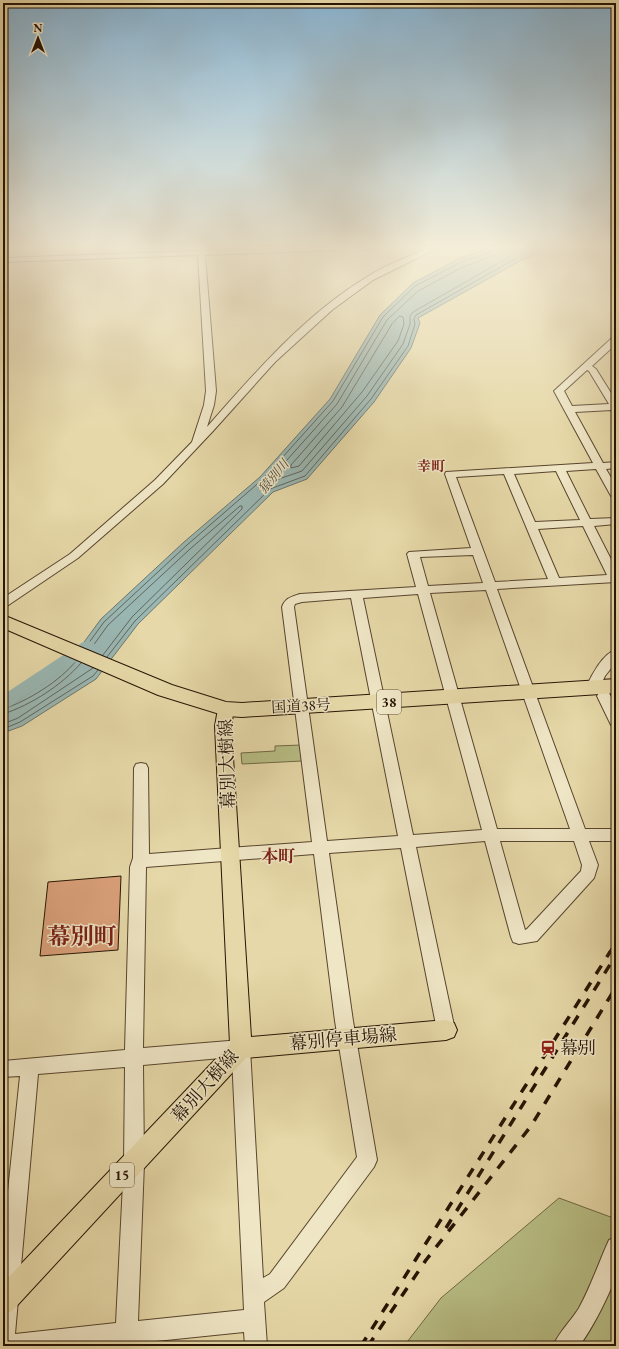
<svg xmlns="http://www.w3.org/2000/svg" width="619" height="1349" viewBox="0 0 619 1349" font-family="'EB Garamond','Noto Serif JP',serif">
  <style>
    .green { fill: #b8be85; stroke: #706944 }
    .water { fill: #9ab7b3; stroke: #6c766d }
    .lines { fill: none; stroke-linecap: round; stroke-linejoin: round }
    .shore { stroke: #60665c; stroke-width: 1 }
    .river { fill: #9ab7b3; fill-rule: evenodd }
    .building { fill: #daa07a; stroke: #271404 }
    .minor-casing { stroke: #57452d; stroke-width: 2 }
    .major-casing { stroke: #271404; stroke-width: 2 }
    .highway-casing { stroke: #271404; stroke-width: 2 }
    .minor { fill: #efe6c6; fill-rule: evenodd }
    .major { fill: #e6d8a8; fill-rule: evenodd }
    .highway { fill: #e6d8a8; fill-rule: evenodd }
    .rail-far1 { stroke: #271404; stroke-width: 3; stroke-dasharray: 8 8; stroke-linecap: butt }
    .rail { stroke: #271404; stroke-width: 3.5; stroke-dasharray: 10 10; stroke-linecap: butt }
    .labels { text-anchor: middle; stroke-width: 3; stroke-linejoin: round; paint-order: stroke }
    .far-water-label { font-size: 13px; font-style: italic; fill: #4f4d41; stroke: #efe6c6 }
    .far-quarter-label { font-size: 14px; font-weight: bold; fill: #7a1f14; stroke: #efe6c6 }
    .shield { fill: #efe6c6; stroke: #63533e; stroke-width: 1 }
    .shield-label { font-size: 14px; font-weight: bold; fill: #271404 }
    .street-label { font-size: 15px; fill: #271404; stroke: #efe6c6 }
    .quarter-label { font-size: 17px; font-weight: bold; fill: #7a1f14; stroke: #efe6c6 }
    .near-street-label { font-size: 18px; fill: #271404; stroke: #efe6c6 }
    .near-poi-label { font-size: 18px; fill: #271404; stroke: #efe6c6; text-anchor: start }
    .near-district-label { font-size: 23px; font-weight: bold; fill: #7a1f14; stroke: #efe6c6 }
  </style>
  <rect width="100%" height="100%" fill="#e6d8a8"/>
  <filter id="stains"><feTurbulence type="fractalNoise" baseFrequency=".005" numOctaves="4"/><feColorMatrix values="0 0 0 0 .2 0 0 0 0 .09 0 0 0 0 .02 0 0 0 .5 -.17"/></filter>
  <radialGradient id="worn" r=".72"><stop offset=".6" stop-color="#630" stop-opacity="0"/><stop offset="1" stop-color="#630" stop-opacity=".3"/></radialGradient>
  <!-- green -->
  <g class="green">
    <path d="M301,745L302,761L242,764L241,753L275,751V746Z"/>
    <path d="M559,1198L616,1219V1346H404L441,1298Z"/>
  </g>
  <!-- water -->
  <path class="water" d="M495,246H557L522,260L418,318L420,323L411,348L374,402L307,479L273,492L138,624L96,679L22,726L3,733V706L17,701L65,668L101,619L184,542L260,477L330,399L380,315L413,283L460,258Z"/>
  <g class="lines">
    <!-- shore -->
    <g class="shore">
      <path d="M500,246L499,251L495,255L463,267L418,291L387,320L337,404L270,479V482L302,471L367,396L403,344L410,324V316L413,312L518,252L533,246"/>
      <path d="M400,316L403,317L404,324L398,341L362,392L299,466L291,468V465L342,407L392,324Z"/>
      <path d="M85,648L104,622L187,545L263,479L333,401L383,317L415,286L461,262L493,251L495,246"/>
      <path d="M90,650L108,625L190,549L240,506H242V509L132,617L103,655"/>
      <path d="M107,657L135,621L270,489L305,476L371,399L408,346L415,324L414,319L416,315L520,256L546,246"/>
      <path d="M3,709C28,701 60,681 76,661"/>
      <path d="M3,714C31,705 62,685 81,663"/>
      <path d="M3,724L18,718L93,668"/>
      <path d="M3,729L20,722L93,676L98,670"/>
    </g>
    <!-- river -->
    <path class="river" d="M88,641L93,642L96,646L93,650L9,707L3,709V695L83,642Z"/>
  </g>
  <!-- building -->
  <path class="building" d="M121,876L118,950L40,956L48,882Z"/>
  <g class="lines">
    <defs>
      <g id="minor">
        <path d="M197,246H204L205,250L343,246H395L391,248L205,255L216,391L214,405L207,427C255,373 304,315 367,277C387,264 411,256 433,246H442L373,280L332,310L275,362L213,431L163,484L78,558L7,606L3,607V598L70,554L155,480L192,442L204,405L206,391L198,255L3,262V258L198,251Z"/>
        <path d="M616,336V344L592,366L596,369L616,401V412L612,410L575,412L603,463L616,462V468L606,469L616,486V499L611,496L596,469L566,471L590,519L616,518V524L594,526L616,569V582L497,589L585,829H616V841H589L598,865L594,878L537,941L519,944L513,942L511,937L485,841L416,847L455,1030L452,1036L446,1038L440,1036L437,1030L401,848L329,853L353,1021L377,1160L374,1167L284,1288L264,1302L267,1346H245L244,1332L137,1343V1346H3V1239L20,1076L3,1077V1061L125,1050L130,867L133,858L134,768L136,764L141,763L146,764L148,768L149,854L312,842L282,607C285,598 291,597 300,594L416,587L407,554L409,552L471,548L445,474L446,472L593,463L554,391L613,337ZM587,370L589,371L609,404L572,406L564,391ZM556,471L580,520L535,522L514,474ZM504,474L548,579L495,582L456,477ZM583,526L607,575L559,578L538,529ZM473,555L483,583L428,586L420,557ZM486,590L570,829H497L430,593ZM418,594L482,830L413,835L363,598ZM351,598L398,836L327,841L294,607L295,604L302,602ZM500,841H574L582,865L581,871L527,929L525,930ZM314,854L335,1021L357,1157L270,1274L263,1278L250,1048L247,1042L241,1040L143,1048L146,867ZM232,1057L244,1310L138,1321L144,1163L143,1065ZM125,1067L124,1163L116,1323L15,1334L38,1074Z"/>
        <path d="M616,650V662L605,676L598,691L593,692L588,691L586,688C591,676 603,653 616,650Z"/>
        <path d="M604,691L609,693L616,707V727L611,725L597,696L599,693Z"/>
        <path d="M616,1237C616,1248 617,1260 616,1271C615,1287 589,1334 579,1346H553C559,1332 571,1321 579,1308C591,1286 599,1262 609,1240Z"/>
      </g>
      <path id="major" d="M226,703L232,705L234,709L231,726L251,1037L446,1020L454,1023L457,1030L454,1037L446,1040L246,1058L12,1311L3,1315V1283L230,1044L215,726L218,709L220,705Z"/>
      <path id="highway" d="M3,615L172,685L226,702L242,703L616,679V693L242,717L226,716L158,695L3,628Z"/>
    </defs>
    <!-- minor casing -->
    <use href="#minor" class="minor-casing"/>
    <!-- major casing -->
    <use href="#major" class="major-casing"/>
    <!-- highway casing -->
    <use href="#highway" class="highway-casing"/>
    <!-- minor -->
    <use href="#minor" class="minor"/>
    <!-- major -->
    <use href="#major" class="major"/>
    <!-- highway -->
    <use href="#highway" class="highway"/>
    <!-- rail-far1 -->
    <path class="rail-far1" d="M609,953L616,943"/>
    <!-- rail -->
    <g class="rail">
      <path d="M446,1228L616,955"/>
      <path d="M361,1346L610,952"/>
      <path d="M368,1346L426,1260L531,1126L616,987"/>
    </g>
  </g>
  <!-- sky -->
  <linearGradient id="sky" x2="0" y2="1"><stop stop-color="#89b5d3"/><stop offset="0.57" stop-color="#f4edd8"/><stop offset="1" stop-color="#f4edd8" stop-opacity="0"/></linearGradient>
  <rect width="619" height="434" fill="url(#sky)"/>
  <!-- icons -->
  <defs>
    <symbol id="station-bare" viewBox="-9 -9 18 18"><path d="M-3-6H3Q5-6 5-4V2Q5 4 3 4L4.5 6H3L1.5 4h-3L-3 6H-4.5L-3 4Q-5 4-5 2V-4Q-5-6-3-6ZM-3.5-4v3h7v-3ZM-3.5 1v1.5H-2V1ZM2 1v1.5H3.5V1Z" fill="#8f2418" stroke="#efe6c6" stroke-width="2.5" paint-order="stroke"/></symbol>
  </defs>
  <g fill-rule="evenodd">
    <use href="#station-bare" x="537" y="1037" width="22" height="22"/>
  </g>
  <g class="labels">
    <!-- far-water labels -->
    <g class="far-water-label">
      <text transform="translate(273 476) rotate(-50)" y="5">猿別川</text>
    </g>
    <!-- far-quarter labels -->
    <g class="far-quarter-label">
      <text x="431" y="471">幸町</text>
    </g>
    <!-- shield labels -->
    <g class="shield">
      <rect x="377" y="690" width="24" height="24" rx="3"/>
      <rect x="110" y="1163" width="24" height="24" rx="3"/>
    </g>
    <g class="shield-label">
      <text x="389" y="707">38</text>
      <text x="122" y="1180">15</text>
    </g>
    <!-- street labels -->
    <g class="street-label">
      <text transform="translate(301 706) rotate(-3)" y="5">国道38号</text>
    </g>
    <!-- quarter labels -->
    <g class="quarter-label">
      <text x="278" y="862">本町</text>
    </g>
    <!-- near-street labels -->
    <g class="near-street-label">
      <text transform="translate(227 764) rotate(-92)" y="6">幕別大樹線</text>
      <text transform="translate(343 1039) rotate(-5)" y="6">幕別停車場線</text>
      <text transform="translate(205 1086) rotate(-48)" y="6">幕別大樹線</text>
    </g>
    <!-- near-poi labels -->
    <g class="near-poi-label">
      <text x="560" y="1054">幕別</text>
    </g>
    <!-- near-district labels -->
    <g class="near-district-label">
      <text x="82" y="944">幕別町</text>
    </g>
  </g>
  <!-- margin -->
  <rect width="619" height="1349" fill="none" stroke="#e6d8a8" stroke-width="16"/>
  <rect x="4" y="4" width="611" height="1341" fill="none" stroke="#271404" stroke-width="2"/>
  <rect x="8" y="8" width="603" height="1333" fill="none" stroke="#271404"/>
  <!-- north arrow -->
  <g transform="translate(38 38)" stroke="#efe6c6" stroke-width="3" paint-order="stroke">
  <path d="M0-3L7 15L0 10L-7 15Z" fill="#271404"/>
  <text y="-6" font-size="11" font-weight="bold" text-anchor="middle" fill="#271404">N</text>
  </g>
  <rect width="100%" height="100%" filter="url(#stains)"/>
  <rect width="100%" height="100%" fill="url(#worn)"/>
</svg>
